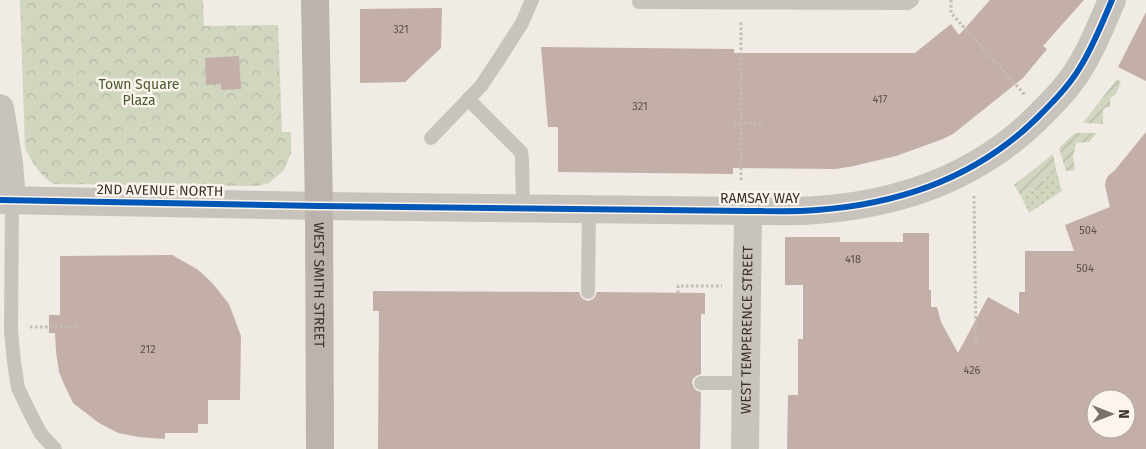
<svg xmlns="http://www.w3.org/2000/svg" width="1146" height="449" viewBox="0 0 1146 449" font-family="'Fira Sans',sans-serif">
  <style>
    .grass { fill: url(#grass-dots) }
    .park { fill: url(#park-crowns) }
    .garden { fill: url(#garden-furrows) }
    .building { fill: #c3afa7; fill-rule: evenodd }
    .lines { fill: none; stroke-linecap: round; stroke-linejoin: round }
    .path { stroke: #c2bbb6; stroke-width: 3; stroke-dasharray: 2.5 2.5; stroke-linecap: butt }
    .lane { stroke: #c9c3be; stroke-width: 14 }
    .street { stroke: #c9c3be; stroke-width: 28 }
    .secondary { stroke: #bab3ae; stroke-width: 28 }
    .path-bridge { stroke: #c2bbb6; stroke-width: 3; stroke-dasharray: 2.5 2.5; stroke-linecap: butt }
    .cycleway-casing { stroke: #fbf5ee; stroke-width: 9 }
    .cycleway { stroke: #0057b8; stroke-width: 6 }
    .labels { text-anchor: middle; stroke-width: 5; stroke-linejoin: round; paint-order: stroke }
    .number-label { font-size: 11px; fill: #5d504a }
    .park-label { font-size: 14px; fill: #4a5a2e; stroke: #fbf5ee }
    .street-label { font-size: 14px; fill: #3b302b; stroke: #fbf5ee }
  </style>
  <defs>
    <pattern id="grass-dots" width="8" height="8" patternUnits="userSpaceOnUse" patternTransform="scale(1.25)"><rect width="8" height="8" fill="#d1d6bf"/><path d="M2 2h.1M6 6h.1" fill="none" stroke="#b4b8a4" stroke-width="1.8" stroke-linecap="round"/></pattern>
    <pattern id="park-crowns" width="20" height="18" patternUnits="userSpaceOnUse" patternTransform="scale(1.25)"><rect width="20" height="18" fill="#d1d6bf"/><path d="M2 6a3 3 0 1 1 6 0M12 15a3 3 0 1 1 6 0" fill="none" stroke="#b4b8a4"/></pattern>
    <pattern id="garden-furrows" width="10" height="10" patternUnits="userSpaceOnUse" patternTransform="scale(1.25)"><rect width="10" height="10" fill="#d1d6bf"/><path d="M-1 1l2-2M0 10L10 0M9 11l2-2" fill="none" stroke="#b4b8a4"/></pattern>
  </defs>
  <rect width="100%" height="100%" fill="#f0ebe5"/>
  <!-- grass -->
  <path class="grass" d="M1056,170L1062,191L1029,213L1021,196L1030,189L1035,191L1043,180Z"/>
  <!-- park -->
  <path class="park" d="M20,0H203L204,26L278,25L282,132H291V153L284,170L269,183L258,186L53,184C39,174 33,164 25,148Z"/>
  <!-- garden -->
  <g class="garden">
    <path d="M1117,79L1121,82L1116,94L1110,98V107H1106L1103,110V124L1083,123Z"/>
    <path d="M1075,133H1097L1089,142L1076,143L1073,157L1075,170L1066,171L1059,148Z"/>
    <path d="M1053,154L1056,170L1043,180V186L1040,191L1030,189L1021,196L1014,185Z"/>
  </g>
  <!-- building -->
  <g class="building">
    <path d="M990,0H1084L1043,46L1047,49L1023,78L953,134L943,139L896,156L854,166L836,169L733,168V174L558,172V127H548L541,47L734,49V53H915L951,24L959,35Z"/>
    <path d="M442,8L441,48L405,82L360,83V9Z"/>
    <path d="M1146,12V81L1118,67Z"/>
    <path d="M239,56L241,89L221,90V84L206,85L205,58Z"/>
    <path d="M1146,132V449H787L788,395H798V339H803V285H785V237H840V242H903V233H929V290H931V307H937L941,322L958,353L988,297L1019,314V292H1025V251H1074L1065,225L1110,207L1105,186L1106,180L1108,176L1115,170ZM1096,399H1126V429H1096Z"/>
    <path d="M172,255L197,269L206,277L214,285L229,304L241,336L240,400H208V424H198V433H165V439L139,437L118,433L99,423L73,403L64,384L59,372L56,352L55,333H49V315H60V256Z"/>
    <path d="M373,291L579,292L581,297L583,299L588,301L593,299L595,297L597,292L705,293V314H701V374L696,376L693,379L692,383L694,388L697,391L701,392L700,449H378L379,311H373Z"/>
  </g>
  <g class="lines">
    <!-- path -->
    <g class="path">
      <path d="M951,0V13L1026,96"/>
      <path d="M741,180V20"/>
      <path d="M974,196L976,345"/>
      <path d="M678,293V286H722"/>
      <path d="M30,327H81"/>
    </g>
    <!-- lane -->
    <g class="lane">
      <path d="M640,0L639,2L908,3L912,0"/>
      <path d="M468,99L521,152L522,160L523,209"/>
      <path d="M431,138L481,86L499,59L522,23L532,0"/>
      <path d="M12,200L11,331L14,362L18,388L30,413L41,434L55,449"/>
      <path d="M588,292L589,209"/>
      <path d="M701,383H746"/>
    </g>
    <!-- street -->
    <g class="street">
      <path d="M0,108L9,163L12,200"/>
      <path d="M0,200L319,206L748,211C771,211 794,212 817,210C900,204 977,177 1037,118C1052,103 1068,87 1079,69C1093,47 1102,23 1112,0"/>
      <path id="s1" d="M745,449L748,211"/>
    </g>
    <!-- secondary -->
    <path class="secondary" id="s2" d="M315,0L319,206L320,449"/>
    <!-- path-bridge -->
    <path class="path-bridge" d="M734,123H764"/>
    <defs>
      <path id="cycleway" d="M0,200L319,206L748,211C771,211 794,212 817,210C900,204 977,177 1037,118C1052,103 1068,87 1079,69C1093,47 1102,23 1112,0"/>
    </defs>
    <!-- cycleway casing -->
    <use href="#cycleway" class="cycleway-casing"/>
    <!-- cycleway -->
    <use href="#cycleway" class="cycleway"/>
  </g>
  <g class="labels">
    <!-- number labels -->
    <g class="number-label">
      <text x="401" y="33">321</text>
      <text x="880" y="103">417</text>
      <text x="640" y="110">321</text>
      <text x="1088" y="234">504</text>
      <text x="853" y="263">418</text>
      <text x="1085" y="272">504</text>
      <text x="148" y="353">212</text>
      <text x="972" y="374">426</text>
    </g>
    <!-- park labels -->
    <g class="park-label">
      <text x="139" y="89">Town Square<tspan x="139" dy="16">Plaza</tspan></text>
    </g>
    <!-- street labels -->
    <g class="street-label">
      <text transform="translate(160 190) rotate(1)" y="5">2ND AVENUE NORTH</text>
      <text x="760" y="203">RAMSAY WAY</text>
      <text dy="5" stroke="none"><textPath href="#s2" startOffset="285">WEST SMITH STREET</textPath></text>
      <text dy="5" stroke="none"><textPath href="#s1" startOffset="119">WEST TEMPERENCE STREET</textPath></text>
    </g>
  </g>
  <!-- north arrow -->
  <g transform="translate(1111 414) rotate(90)"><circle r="24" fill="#fbf5ee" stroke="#aea6a0"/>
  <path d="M0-4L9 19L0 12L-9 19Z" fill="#7a716c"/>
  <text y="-8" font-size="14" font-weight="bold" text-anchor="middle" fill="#3b302b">N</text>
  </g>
</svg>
